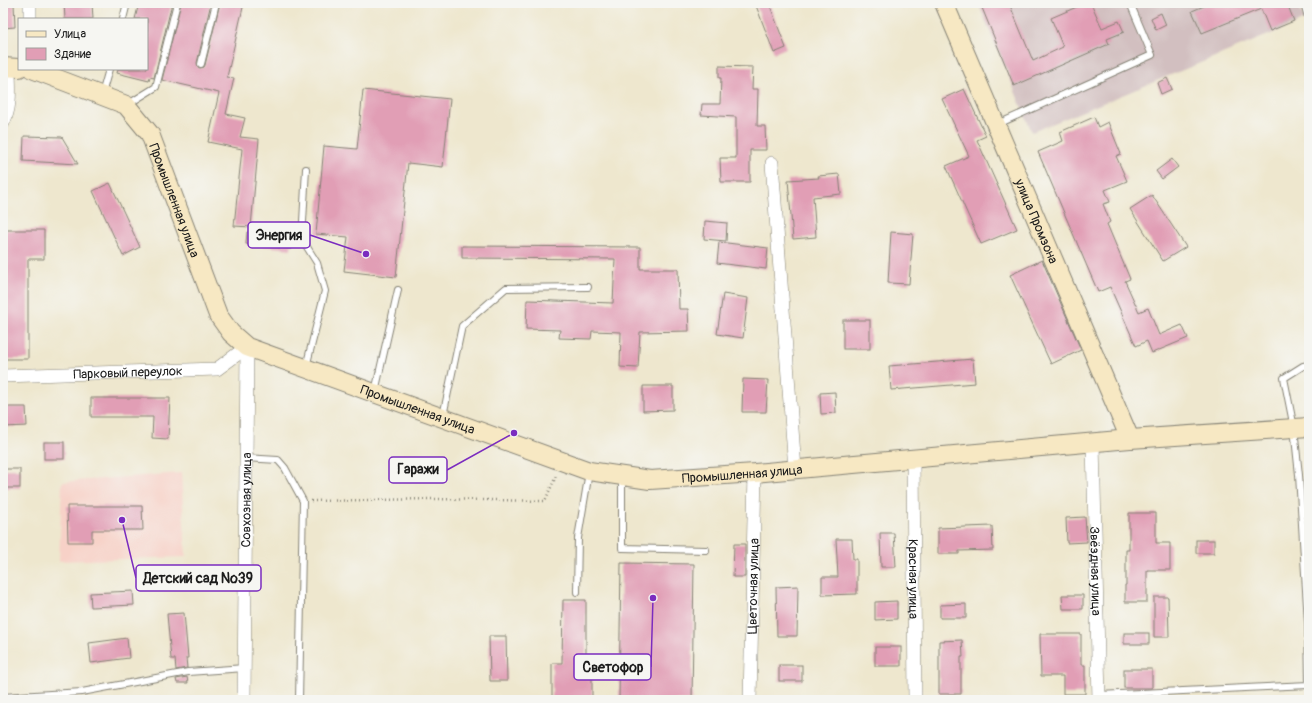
<svg xmlns="http://www.w3.org/2000/svg" width="1312" height="703" viewBox="0 0 1312 703" font-family="Pangolin,sans-serif">
  <style>
    .built { fill: #f7d1c7 }
    .industrial { fill: #d2bfc0 }
    .building { fill: #e19eb5 }
    .lines { fill: none; stroke-linecap: round; stroke-linejoin: round }
    .service-casing { stroke: #858275; stroke-width: 8 }
    .minor-casing { stroke: #858275; stroke-width: 14 }
    .secondary-casing { stroke: #858275; stroke-width: 20 }
    .path { stroke: #858275; stroke-width: 2.5; stroke-dasharray: 1 3; stroke-linecap: butt }
    .service { stroke: #fff; stroke-width: 6 }
    .minor { stroke: #fff; stroke-width: 13 }
    .secondary { stroke: #f7e8c3; stroke-width: 18 }
    .labels { text-anchor: middle; stroke-width: 3.5; stroke-linejoin: round; paint-order: stroke }
    .street-label { font-size: 13px; fill: #1c1c1c; stroke: #f6f6f2 }
    .leader { fill: none; stroke: #7b2cbf; stroke-width: 1.5 }
    .callout-dot { fill: #7b2cbf; stroke: #f6f6f2; stroke-width: 1.5 }
    .callout { fill: #f6f6f2; stroke: #7b2cbf; stroke-width: 1.5 }
    .callout-label { font-size: 14px; text-anchor: middle; font-weight: bold; fill: #1c1c1c }
  </style>
  <rect width="100%" height="100%" fill="#f6f6f2"/>
  <filter id="ink" filterUnits="userSpaceOnUse"><feTurbulence type="fractalNoise" baseFrequency=".025" numOctaves="2"/><feDisplacementMap in="SourceGraphic" scale="8" xChannelSelector="R" yChannelSelector="G"/><feConvolveMatrix kernelMatrix="1 2 1 2 8 2 1 2 1" color-interpolation-filters="sRGB"/></filter>
  <filter id="wash" filterUnits="userSpaceOnUse"><feTurbulence type="fractalNoise" baseFrequency=".012" numOctaves="4" result="noise"/><feDisplacementMap in="SourceGraphic" scale="16" xChannelSelector="R" yChannelSelector="G"/><feGaussianBlur stdDeviation="0.9" result="paint"/><feColorMatrix in="noise" values="0 0 0 0 0 0 0 0 0 0 0 0 0 0 0 0 0 1.4 0 .05"/><feComposite in="paint" operator="in"/></filter>
  <g filter="url(#wash)">
    <rect width="100%" height="100%" fill="#eee7ce"/>
    <!-- built -->
    <path class="built" d="M181,473L186,557L59,561L62,482Z"/>
    <!-- industrial -->
    <path class="industrial" d="M978,3H1297L1305,20L1032,132Z"/>
    <g id="blocks">
      <!-- building -->
      <g class="building">
        <path d="M3,3H14L15,27L3,28Z"/>
        <path d="M64,3H92L93,19H65Z"/>
        <path d="M139,3H172L154,78L150,77L149,81L117,73L118,69H147V19H135Z"/>
        <path d="M181,3H211L197,63L198,67L200,68L204,67L205,65L220,3H244L227,77L234,78L226,114L245,118L240,137L259,139L251,227L234,226L242,149L208,142L219,93L162,80Z"/>
        <path d="M755,3H769L786,48L774,53Z"/>
        <path d="M980,3H1009L1033,61L1063,47L1051,18L1086,3H1091L1102,28L1119,21L1124,32L1107,39L1109,44L1014,86Z"/>
        <path d="M1211,3H1287L1294,21L1270,31L1261,9L1202,33L1192,11Z"/>
        <path d="M1161,13L1166,25L1156,30L1151,18Z"/>
        <path d="M719,66L753,67L752,89H758L757,126H765L766,150H750V182H721L720,158H736V117L701,115L702,104H720L721,78H719Z"/>
        <path d="M1167,78L1172,89L1161,94L1157,83Z"/>
        <path d="M964,89L986,136L977,140L1017,229L981,244L946,166L969,156L942,99Z"/>
        <path d="M363,90L450,99L443,167L408,163L396,277L344,271L348,237L316,234L324,146L357,149Z"/>
        <path d="M1094,117L1098,127L1108,122L1121,154L1116,156L1127,181L1105,190L1110,202L1103,204L1110,222L1107,224L1130,279L1125,281L1139,312L1148,308L1159,335L1182,325L1188,338L1152,353L1147,341L1136,346L1110,287L1098,292L1038,152L1063,141L1060,132Z"/>
        <path d="M24,136L62,137L78,164L23,161Z"/>
        <path d="M1172,159L1178,167L1162,179L1156,171Z"/>
        <path d="M839,174L841,194L813,197L816,237L793,239L788,180L819,178L818,176Z"/>
        <path d="M110,183L140,247L123,256L93,191Z"/>
        <path d="M1152,195L1186,247L1163,261L1130,209Z"/>
        <path d="M705,221L727,223L726,241L704,239Z"/>
        <path d="M3,230H44V259H28V359H3Z"/>
        <path d="M247,232L292,237L291,249L246,244Z"/>
        <path d="M891,232L913,234L909,284L888,283Z"/>
        <path d="M719,242L768,248L766,269L717,263Z"/>
        <path d="M462,246L640,247V269H678L679,309H688L689,331L640,332L638,368L620,367L621,332L592,331L591,339L559,338L560,330L526,329L527,300L613,303L615,259L462,258Z"/>
        <path d="M1042,260L1081,350L1051,364L1010,275Z"/>
        <path d="M723,294L748,298L743,338L717,334Z"/>
        <rect x="843" y="320" width="27" height="29"/>
        <path d="M973,359L975,383L891,390L889,366Z"/>
        <path d="M743,379L768,380L766,412H742Z"/>
        <path d="M643,386H673V410L643,411Z"/>
        <path d="M835,392L836,413L821,414L820,393Z"/>
        <path d="M91,398H170L168,439L152,438L153,417H91Z"/>
        <path d="M3,407H26L27,426L3,427Z"/>
        <rect x="44" y="442" width="20" height="17"/>
        <rect x="3" y="469" width="17" height="19"/>
        <path d="M67,506H142L143,530H92V542H68Z"/>
        <path d="M1129,513H1156V543H1170V570H1148V571H1147V602H1125V585H1126V550H1129Z"/>
        <path d="M1085,517L1087,542L1067,543L1066,518Z"/>
        <path d="M992,526L993,550L959,551V554H938V528Z"/>
        <path d="M880,533H894L896,567H881Z"/>
        <path d="M836,539H852L853,559H857V594L822,595V577H838Z"/>
        <rect x="1196" y="540" width="18" height="13"/>
        <path d="M734,544H745V577H733Z"/>
        <path d="M621,563L694,564L692,700H619Z"/>
        <path d="M798,586L797,636H777L776,587Z"/>
        <path d="M133,591L134,605L91,607L90,593Z"/>
        <path d="M1062,595H1083V609H1063Z"/>
        <path d="M1154,597H1168L1169,637H1154Z"/>
        <path d="M563,600H586V663H592V700H552V663H562Z"/>
        <path d="M897,601V619L875,620V602Z"/>
        <path d="M966,604V618H940V605Z"/>
        <path d="M184,613L188,658H186L187,668L176,670L175,659H171L167,614Z"/>
        <rect x="1124" y="633" width="25" height="11"/>
        <path d="M1040,634H1081V665H1085V694H1063V676H1041Z"/>
        <path d="M489,636H506L507,681H490Z"/>
        <path d="M127,638L129,658L91,663L89,643Z"/>
        <path d="M962,640L963,657H961V694H939V641Z"/>
        <rect x="875" y="647" width="26" height="19"/>
        <rect x="779" y="665" width="23" height="16"/>
        <rect x="1124" y="669" width="28" height="19"/>
        <path d="M187,677L188,683H177L176,679Z"/>
      </g>
    </g>
  </g>
  <g filter="url(#ink)">
    <use href="#blocks" fill-opacity="0" stroke="#858275" stroke-width="1"/>
    <g class="lines">
      <defs>
        <g id="service">
          <path d="M1304,3L1309,21"/>
          <path d="M123,19L127,3"/>
          <path d="M201,64L216,3"/>
          <path d="M102,94L109,69"/>
          <path d="M127,105L156,87L177,3"/>
          <path d="M998,124L1152,55L1130,3"/>
          <path d="M306,169L302,239L317,263L325,291L306,367"/>
          <path d="M375,392L398,290"/>
          <path d="M443,416L462,326L506,288L588,287"/>
          <path d="M246,458L278,460L285,468L303,501L299,700"/>
          <path d="M622,478V548L706,550"/>
          <path d="M577,592L578,538L589,472"/>
          <path d="M1099,695L1309,685L1308,623L1299,475L1294,428L1284,378L1303,366L1309,365"/>
          <path d="M3,697L82,692L188,672L245,668"/>
        </g>
        <g id="minor">
          <path d="M30,3V19"/>
          <path d="M3,123C12,106 9,86 9,68"/>
          <path d="M772,163L795,469"/>
          <path id="s1" d="M3,376L217,369L247,347"/>
          <path id="s2" d="M1093,443L1099,700"/>
          <path id="s3" d="M913,459L915,700"/>
          <path id="s4" d="M244,700L247,347"/>
          <path id="s5" d="M750,700L755,473"/>
        </g>
        <g id="secondary">
          <path id="s6" d="M944,3L1130,439"/>
          <path d="M3,67L19,68"/>
          <path id="s7" d="M32,69L126,105L150,134L218,315L231,333L247,347L589,471L650,480L755,473L1130,439L1309,427"/>
        </g>
      </defs>
      <!-- service casing -->
      <use href="#service" class="service-casing"/>
      <!-- minor casing -->
      <use href="#minor" class="minor-casing"/>
      <!-- secondary casing -->
      <use href="#secondary" class="secondary-casing"/>
      <!-- path -->
      <path class="path" d="M311,501L433,499L545,501L556,476"/>
      <!-- service -->
      <use href="#service" class="service"/>
      <!-- minor -->
      <use href="#minor" class="minor"/>
      <!-- secondary -->
      <use href="#secondary" class="secondary"/>
    </g>
  </g>
  <g class="labels">
    <!-- street labels -->
    <g class="street-label">
      <text dy="5" stroke="none"><textPath href="#s7" startOffset="209">Промышленная улица</textPath></text>
      <text dy="5" stroke="none"><textPath href="#s6" startOffset="237">улица Промзона</textPath></text>
      <text dy="5" stroke="none"><textPath href="#s1" startOffset="125">Парковый переулок</textPath></text>
      <text dy="5" stroke="none"><textPath href="#s7" startOffset="557">Промышленная улица</textPath></text>
      <text dy="5" stroke="none"><textPath href="#s7" startOffset="893">Промышленная улица</textPath></text>
      <text dy="5" stroke="none"><textPath href="#s4" startOffset="200">Совхозная улица</textPath></text>
      <text dy="5" stroke="none"><textPath href="#s2" startOffset="128">Звёздная улица</textPath></text>
      <text dy="5" stroke="none"><textPath href="#s3" startOffset="120">Красная улица</textPath></text>
      <text dy="5" stroke="none"><textPath href="#s5" startOffset="114">Цветочная улица</textPath></text>
    </g>
  </g>
  <!-- callouts -->
  <path class="leader" d="M366 254L310 235M514 433L447 470M122 520L136 578M653 598L651 667"/>
  <g class="callout-dot">
    <circle cx="366" cy="254" r="4"/>
    <circle cx="514" cy="433" r="4"/>
    <circle cx="122" cy="520" r="4"/>
    <circle cx="653" cy="598" r="4"/>
  </g>
  <g class="callout">
    <rect x="248" y="222" width="62" height="26" rx="4"/>
    <rect x="389" y="457" width="58" height="26" rx="4"/>
    <rect x="136" y="565" width="125" height="26" rx="4"/>
    <rect x="574" y="654" width="77" height="26" rx="4"/>
  </g>
  <g class="callout-label">
    <text x="279" y="240">Энергия</text>
    <text x="418" y="474">Гаражи</text>
    <text x="198" y="583">Детский сад №39</text>
    <text x="613" y="672">Светофор</text>
  </g>
  <!-- margin -->
  <rect width="1312" height="703" fill="none" stroke="#f6f6f2" stroke-width="16"/>
  <!-- legend -->
  <rect x="18" y="18" width="130" height="52" fill="#f6f6f2" stroke="#9f9f9c"/>
  <rect x="26" y="31" width="20" height="6" fill="#f7e8c3" stroke="#9f9f9c"/>
  <text x="54" y="38" font-size="12" fill="#1c1c1c">Улица</text>
  <rect x="26" y="48" width="20" height="12" fill="#e19eb5" stroke="#9f9f9c"/>
  <text x="54" y="58" font-size="12" fill="#1c1c1c">Здание</text>
</svg>
